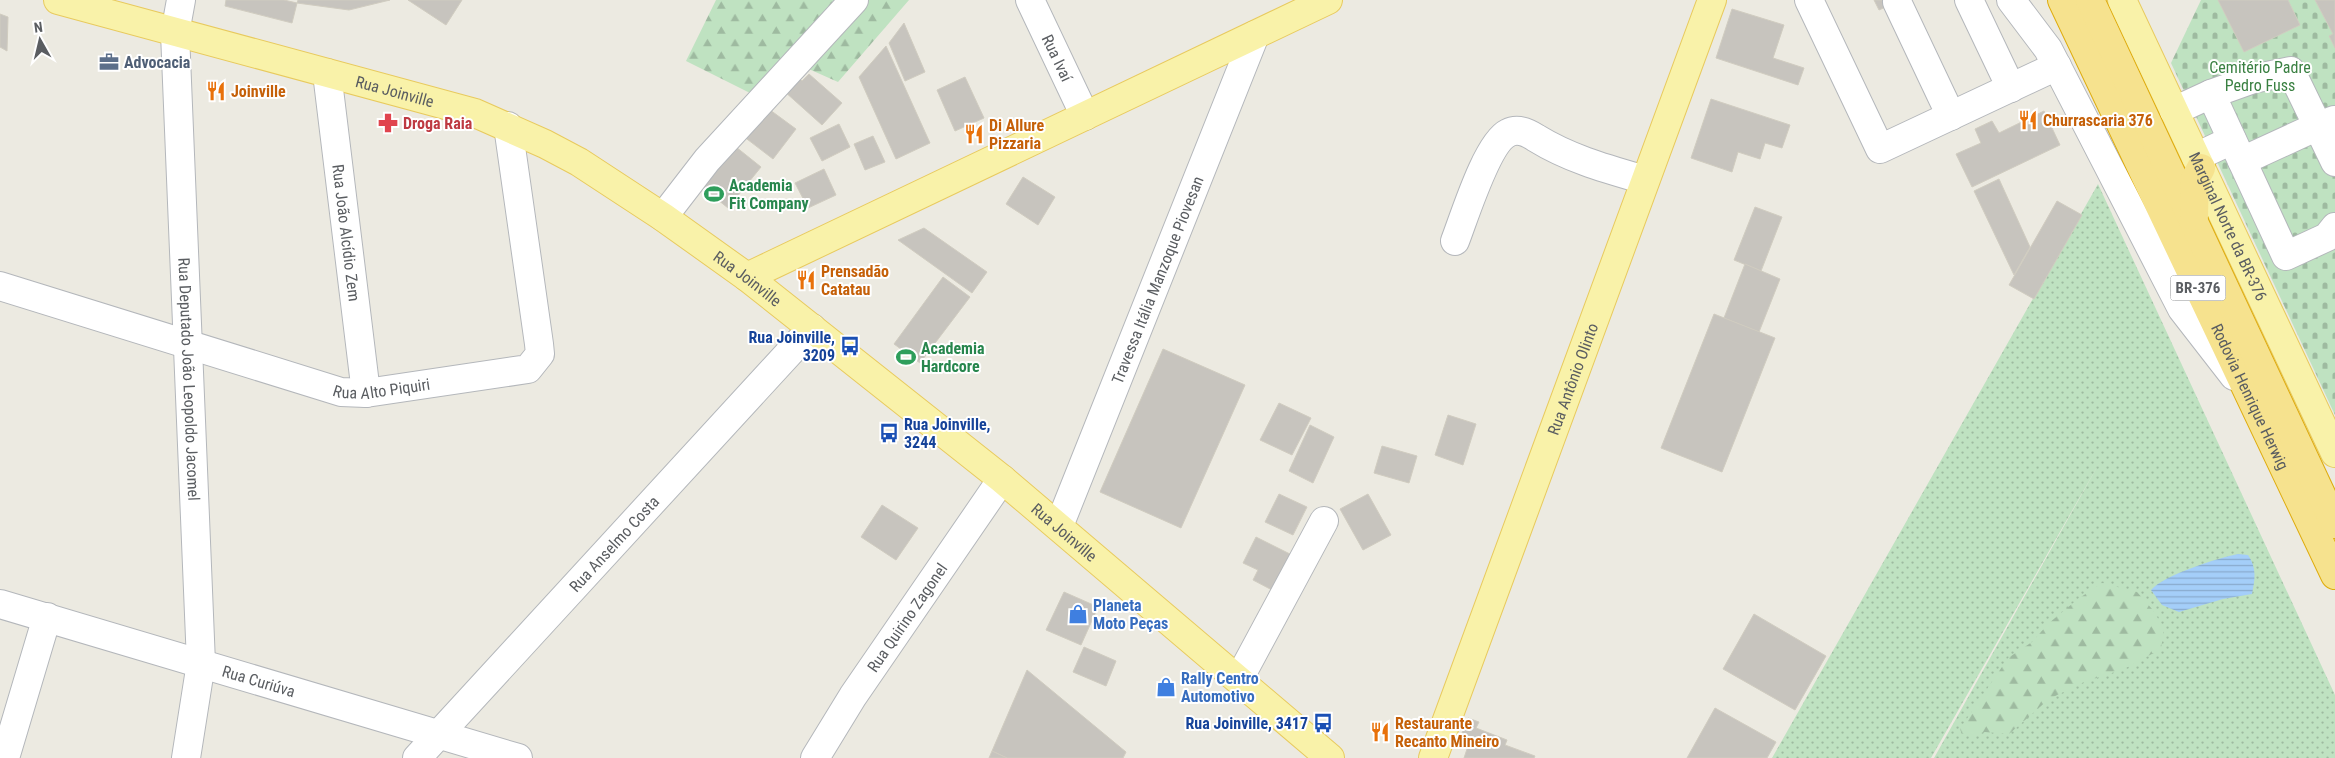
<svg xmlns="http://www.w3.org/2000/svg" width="2335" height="758" viewBox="0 0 2335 758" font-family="'Roboto Condensed',sans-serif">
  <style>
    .grass { fill: url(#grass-dots) }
    .forest { fill: url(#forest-firs) }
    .cemetery { fill: url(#cemetery-stones) }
    .water { fill: url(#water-rules) }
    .building { fill: #c7c4be; stroke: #d0ccc0 }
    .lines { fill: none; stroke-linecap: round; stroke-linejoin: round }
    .minor-casing { stroke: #b4b7bb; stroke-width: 30 }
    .major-casing { stroke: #e8ca5e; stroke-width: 30 }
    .highway-casing { stroke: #dfac0e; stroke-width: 30 }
    .minor { stroke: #fff; stroke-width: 28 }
    .major { stroke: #f9f2a9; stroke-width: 28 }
    .highway { stroke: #f6e28e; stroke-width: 28 }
    .labels { text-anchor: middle; stroke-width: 4; stroke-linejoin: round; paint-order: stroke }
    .shield { fill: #fff; stroke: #8c8e90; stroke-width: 1 }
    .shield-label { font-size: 15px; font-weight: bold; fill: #5a5d61 }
    .street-label { font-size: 16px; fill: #5a5d61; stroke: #fff }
    .service-label { font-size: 16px; font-weight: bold; fill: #4e5e75; stroke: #fff; text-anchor: start }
    .park-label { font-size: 16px; fill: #3a8042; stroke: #fff }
    .food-label { font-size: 16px; font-weight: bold; fill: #c56008; stroke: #fff; text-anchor: start }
    .health-label { font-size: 16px; font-weight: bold; fill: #be3a42; stroke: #fff; text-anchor: start }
    .leisure-label { font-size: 16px; font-weight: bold; fill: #27864d; stroke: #fff; text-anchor: start }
    .transit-label { font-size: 16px; font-weight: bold; fill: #164399; stroke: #fff; text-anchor: end }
    .shop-label { font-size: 16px; font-weight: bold; fill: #366cbe; stroke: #fff; text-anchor: start }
  </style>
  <defs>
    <pattern id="grass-dots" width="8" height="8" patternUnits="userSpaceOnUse" patternTransform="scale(1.25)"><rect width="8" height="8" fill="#bfe2c1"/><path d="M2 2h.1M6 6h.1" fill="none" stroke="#9ebaa0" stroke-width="1.8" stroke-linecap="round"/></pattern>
    <pattern id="forest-firs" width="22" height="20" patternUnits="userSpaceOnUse" patternTransform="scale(1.25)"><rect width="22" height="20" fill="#bfe2c1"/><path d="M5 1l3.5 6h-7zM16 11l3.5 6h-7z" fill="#9ebaa0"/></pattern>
    <pattern id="cemetery-stones" width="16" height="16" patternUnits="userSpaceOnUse" patternTransform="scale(1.25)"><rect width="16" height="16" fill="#bfe2c1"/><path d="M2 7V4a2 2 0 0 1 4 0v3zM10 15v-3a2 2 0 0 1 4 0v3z" fill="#9ebaa0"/></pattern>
    <pattern id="water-rules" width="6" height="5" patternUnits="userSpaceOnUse" patternTransform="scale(1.25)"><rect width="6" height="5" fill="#a4cef9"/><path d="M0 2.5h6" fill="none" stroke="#89aacd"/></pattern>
  </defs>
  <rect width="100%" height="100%" fill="#eceae1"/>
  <!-- grass -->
  <path class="grass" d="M2098,184L2335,695V758H1934L2101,460L1931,758H1772Z"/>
  <!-- forest -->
  <g class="forest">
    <path d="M716,0H909L838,82L793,62L760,98L686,61Z"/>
    <path d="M2102,583L2137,592L2152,609L2164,628L2161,649L2124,669L2084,682L2049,699L2009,734L1985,732L1963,737L1960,729L2008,658L2032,642L2049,623L2078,599Z"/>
  </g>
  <!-- cemetery -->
  <path class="cemetery" d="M2201,0H2335V415L2171,63Z"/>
  <!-- water -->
  <path class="water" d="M2238,554L2248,555C2257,568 2255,580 2252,594L2223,599L2179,612L2162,605L2151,590C2164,575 2218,558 2238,554Z"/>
  <!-- building -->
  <g class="building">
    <path d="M226,0H284L297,3L292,23L225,6Z"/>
    <path d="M298,0H390L349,10L297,3Z"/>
    <path d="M408,0H462L446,25Z"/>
    <path d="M1874,0H1901L1879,10Z"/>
    <path d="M2218,0H2288L2300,25L2244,52Z"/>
    <path d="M2315,0H2335V48L2329,36L2333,34Z"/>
    <path d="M1732,9L1784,25L1773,58L1804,68L1798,85L1716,58Z"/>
    <path d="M0,14L8,17L7,51L0,47Z"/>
    <path d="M904,23L925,72L905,81L889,43Z"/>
    <path d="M886,46L930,143L896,159L859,77Z"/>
    <path d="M809,74L842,103L822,125L784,91L797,76L802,81Z"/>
    <path d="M965,77L984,118L955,131L937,90Z"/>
    <path d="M1711,99L1790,125L1782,148L1765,143L1760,159L1738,152L1732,172L1691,158Z"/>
    <path d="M766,107L796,129L773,159L743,136Z"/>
    <path d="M2044,111L2060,145L1972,187L1956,154L1981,143L1975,129L1992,121L1999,133Z"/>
    <path d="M839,124L850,147L822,161L810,138Z"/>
    <path d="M873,136L885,162L865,170L854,144Z"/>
    <path d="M731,143L761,167L728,208L697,183Z"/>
    <path d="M824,169L836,195L808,208L795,183Z"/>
    <path d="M1023,177L1055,197L1038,225L1006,204Z"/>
    <path d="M1999,179L2030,247L2014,275L1974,191Z"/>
    <path d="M2057,201L2082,215L2034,299L2009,285Z"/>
    <path d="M1755,207L1782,217L1761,271L1734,260Z"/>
    <path d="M924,228L987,272L972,293L898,240Z"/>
    <path d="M1745,264L1780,279L1759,332L1724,318Z"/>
    <path d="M943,277L970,297L920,363L894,344Z"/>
    <path d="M1714,314L1775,338L1722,472L1661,448Z"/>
    <path d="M1163,349L1245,385L1181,528L1100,492Z"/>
    <path d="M1279,403L1311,418L1292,455L1260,440Z"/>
    <path d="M1448,415L1476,424L1463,465L1435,455Z"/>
    <path d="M1310,425L1334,437L1313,483L1289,471Z"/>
    <path d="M1382,446L1417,456L1409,483L1374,473Z"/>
    <path d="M1279,494L1307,507L1293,535L1265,522Z"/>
    <path d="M1368,494L1391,535L1363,550L1340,509Z"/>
    <path d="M882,505L918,528L896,560L861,537Z"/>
    <path d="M1256,537L1290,554L1272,590L1253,580L1258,570L1243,563Z"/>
    <path d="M1064,592L1098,607L1081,645L1046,630Z"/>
    <path d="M1754,614L1826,656L1795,710L1723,669Z"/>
    <path d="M1084,647L1116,661L1106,686L1073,672Z"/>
    <path d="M1027,670L1126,752L1123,758H1007L992,751Z"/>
    <path d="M1715,708L1776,742L1767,758H1687Z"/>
    <path d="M1468,718L1479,722L1476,728L1507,740L1505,745L1535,756L1534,758H1464L1471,737L1462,733Z"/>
    <path d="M992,751L1007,758H989Z"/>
  </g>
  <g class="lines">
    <defs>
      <g id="minor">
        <path id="s1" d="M181,0L175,33L201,663L186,758"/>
        <path id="s2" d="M1030,0L1085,116"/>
        <path d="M1809,0L1880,149L2057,66"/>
        <path d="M1969,0L2011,88"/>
        <path d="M2011,0L2048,49L2182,309L2234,376"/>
        <path d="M1897,2L1951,116"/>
        <path id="s3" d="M327,73L366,393"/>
        <path d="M2174,111L2211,94"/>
        <path d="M2196,157L2232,140"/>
        <path d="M2242,161L2318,126L2334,120"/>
        <path d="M2335,162L2291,71L2253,79L2211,94L2286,256L2327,237L2335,227"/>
        <path d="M663,217L707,160L854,0"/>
        <path d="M1455,241C1464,218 1487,143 1508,133C1517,128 1527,132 1536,138C1570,159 1607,169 1645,180"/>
        <path id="s4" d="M0,286L341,392L366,393L528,369L540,354L539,344L508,126"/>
        <path id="s5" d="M1059,526L1255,35"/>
        <path id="s6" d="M0,604L518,758"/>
        <path d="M1239,679L1324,521"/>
        <path d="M5,758L47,617"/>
        <path id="s7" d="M417,758L812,328"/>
        <path id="s8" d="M815,758L853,696L1002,479"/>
      </g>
      <g id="major">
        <path id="s9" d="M58,0L475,113L545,144L579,162L663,217L747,277L1002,479L1330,758"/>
        <path id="s10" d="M2122,0L2335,453"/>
        <path d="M747,277L1328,0"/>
        <path id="s11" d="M1433,758L1712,0"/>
      </g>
      <g id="highway">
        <path id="s12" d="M2062,0L2335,575"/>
        <path d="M2090,0L2335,524"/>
        <path d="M2194,216L2195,179L2201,168"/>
      </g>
    </defs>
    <!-- minor casing -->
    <use href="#minor" class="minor-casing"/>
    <!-- major casing -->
    <use href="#major" class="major-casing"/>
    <!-- highway casing -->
    <use href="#highway" class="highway-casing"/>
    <!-- minor -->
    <use href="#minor" class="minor"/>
    <!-- major -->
    <use href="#major" class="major"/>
    <!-- highway -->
    <use href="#highway" class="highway"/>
  </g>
  <!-- icons -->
  <defs>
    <symbol id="office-bare" viewBox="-9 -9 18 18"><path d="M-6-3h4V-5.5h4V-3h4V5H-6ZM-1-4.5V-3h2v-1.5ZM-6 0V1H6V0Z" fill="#5c6f8a" stroke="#fff" stroke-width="2.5" paint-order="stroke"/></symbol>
    <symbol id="restaurant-bare" viewBox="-9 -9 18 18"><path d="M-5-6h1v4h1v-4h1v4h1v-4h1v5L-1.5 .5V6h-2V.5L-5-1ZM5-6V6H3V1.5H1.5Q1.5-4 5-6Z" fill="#e8710a" stroke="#fff" stroke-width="2.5" paint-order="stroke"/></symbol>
    <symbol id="pharmacy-bare" viewBox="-9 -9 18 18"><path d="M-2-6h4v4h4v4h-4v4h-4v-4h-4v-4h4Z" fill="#e0444e" stroke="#fff" stroke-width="2.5" paint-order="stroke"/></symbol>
    <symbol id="stadium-bare" viewBox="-9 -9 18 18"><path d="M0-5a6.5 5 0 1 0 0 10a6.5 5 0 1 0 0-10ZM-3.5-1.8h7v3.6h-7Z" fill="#2e9e5b" stroke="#fff" stroke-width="2.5" paint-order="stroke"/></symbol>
    <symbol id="bus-bare" viewBox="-9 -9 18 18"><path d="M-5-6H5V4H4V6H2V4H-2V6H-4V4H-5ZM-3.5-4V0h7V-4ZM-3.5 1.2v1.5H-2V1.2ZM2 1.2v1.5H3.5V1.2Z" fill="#1a4fb4" stroke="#fff" stroke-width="2.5" paint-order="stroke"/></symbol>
    <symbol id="shop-bare" viewBox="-9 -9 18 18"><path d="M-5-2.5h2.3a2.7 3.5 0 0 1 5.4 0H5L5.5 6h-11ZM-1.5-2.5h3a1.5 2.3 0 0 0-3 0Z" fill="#3f7fe0" stroke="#fff" stroke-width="2.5" paint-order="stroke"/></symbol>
  </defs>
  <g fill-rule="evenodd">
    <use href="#office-bare" x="95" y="48" width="28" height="28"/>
    <use href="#restaurant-bare" x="202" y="77" width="28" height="28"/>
    <use href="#restaurant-bare" x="2014" y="106" width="28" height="28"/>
    <use href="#pharmacy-bare" x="374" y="109" width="28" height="28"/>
    <use href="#restaurant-bare" x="960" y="120" width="28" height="28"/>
    <use href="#stadium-bare" x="700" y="180" width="28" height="28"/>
    <use href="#restaurant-bare" x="792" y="266" width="28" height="28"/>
    <use href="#bus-bare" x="836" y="332" width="28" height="28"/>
    <use href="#stadium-bare" x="892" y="343" width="28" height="28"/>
    <use href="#bus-bare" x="875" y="419" width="28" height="28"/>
    <use href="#shop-bare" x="1064" y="600" width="28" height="28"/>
    <use href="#shop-bare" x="1152" y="673" width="28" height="28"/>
    <use href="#bus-bare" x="1309" y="709" width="28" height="28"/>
    <use href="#restaurant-bare" x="1366" y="718" width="28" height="28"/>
  </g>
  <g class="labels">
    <!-- shield labels -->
    <rect class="shield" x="2170.5" y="275.5" width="55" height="25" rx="4"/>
    <g class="shield-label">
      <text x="2198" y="293">BR-376</text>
    </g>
    <!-- street labels -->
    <g class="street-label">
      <text dy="6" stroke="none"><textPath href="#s2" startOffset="64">Rua Ivaí</textPath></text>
      <text dy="6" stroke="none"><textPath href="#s9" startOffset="349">Rua Joinville</textPath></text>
      <text dy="6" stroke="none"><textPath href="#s10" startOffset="250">Marginal Norte da BR-376</textPath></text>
      <text dy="6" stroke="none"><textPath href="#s3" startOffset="161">Rua João Alcídio Zem</textPath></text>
      <text dy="6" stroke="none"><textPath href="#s9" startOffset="752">Rua Joinville</textPath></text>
      <text dy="6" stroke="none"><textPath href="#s5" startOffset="265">Travessa Itália Manzoque Piovesan</textPath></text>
      <text dy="6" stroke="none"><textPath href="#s1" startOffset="380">Rua Deputado João Leopoldo Jacomel</textPath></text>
      <text dy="6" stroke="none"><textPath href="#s11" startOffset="404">Rua Antônio Olinto</textPath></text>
      <text dy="6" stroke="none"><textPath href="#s4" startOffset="398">Rua Alto Piquiri</textPath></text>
      <text dy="6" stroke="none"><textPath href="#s12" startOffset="439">Rodovia Henrique Herwig</textPath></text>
      <text dy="6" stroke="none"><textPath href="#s9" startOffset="1158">Rua Joinville</textPath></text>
      <text dy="6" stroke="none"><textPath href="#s7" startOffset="291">Rua Anselmo Costa</textPath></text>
      <text dy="6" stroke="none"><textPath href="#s8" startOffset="168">Rua Quirino Zagonel</textPath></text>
      <text dy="6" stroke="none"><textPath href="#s6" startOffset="270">Rua Curiúva</textPath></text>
    </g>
    <!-- service labels -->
    <g class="service-label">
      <text x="124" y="68">Advocacia</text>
    </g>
    <!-- park labels -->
    <g class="park-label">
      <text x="2260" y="73">Cemitério Padre<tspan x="2260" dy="18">Pedro Fuss</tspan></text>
    </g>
    <!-- food labels -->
    <g class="food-label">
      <text x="231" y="97">Joinville</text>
      <text x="2043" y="126">Churrascaria 376</text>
      <text x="989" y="131">Di Allure<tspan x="989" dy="18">Pizzaria</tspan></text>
      <text x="821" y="277">Prensadão<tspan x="821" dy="18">Catatau</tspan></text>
      <text x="1395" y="729">Restaurante<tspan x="1395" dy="18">Recanto Mineiro</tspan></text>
    </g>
    <!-- health labels -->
    <g class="health-label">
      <text x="403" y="129">Droga Raia</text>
    </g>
    <!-- leisure labels -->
    <g class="leisure-label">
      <text x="729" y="191">Academia<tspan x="729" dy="18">Fit Company</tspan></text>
      <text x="921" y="354">Academia<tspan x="921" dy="18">Hardcore</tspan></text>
    </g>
    <!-- transit labels -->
    <g class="transit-label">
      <text x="835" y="343">Rua Joinville,<tspan x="835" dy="18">3209</tspan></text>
      <text x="904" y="430" text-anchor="start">Rua Joinville,<tspan x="904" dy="18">3244</tspan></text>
      <text x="1308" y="729">Rua Joinville, 3417</text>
    </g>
    <!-- shop labels -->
    <g class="shop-label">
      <text x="1093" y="611">Planeta<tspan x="1093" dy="18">Moto Peças</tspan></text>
      <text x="1181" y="684">Rally Centro<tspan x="1181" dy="18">Automotivo</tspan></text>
    </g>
  </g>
  <!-- north arrow -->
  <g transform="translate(40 40) rotate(352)" stroke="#ffffff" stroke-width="4" paint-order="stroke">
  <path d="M0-4L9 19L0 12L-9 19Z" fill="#5a5d61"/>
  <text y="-8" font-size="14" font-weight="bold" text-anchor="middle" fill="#5a5d61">N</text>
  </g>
</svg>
